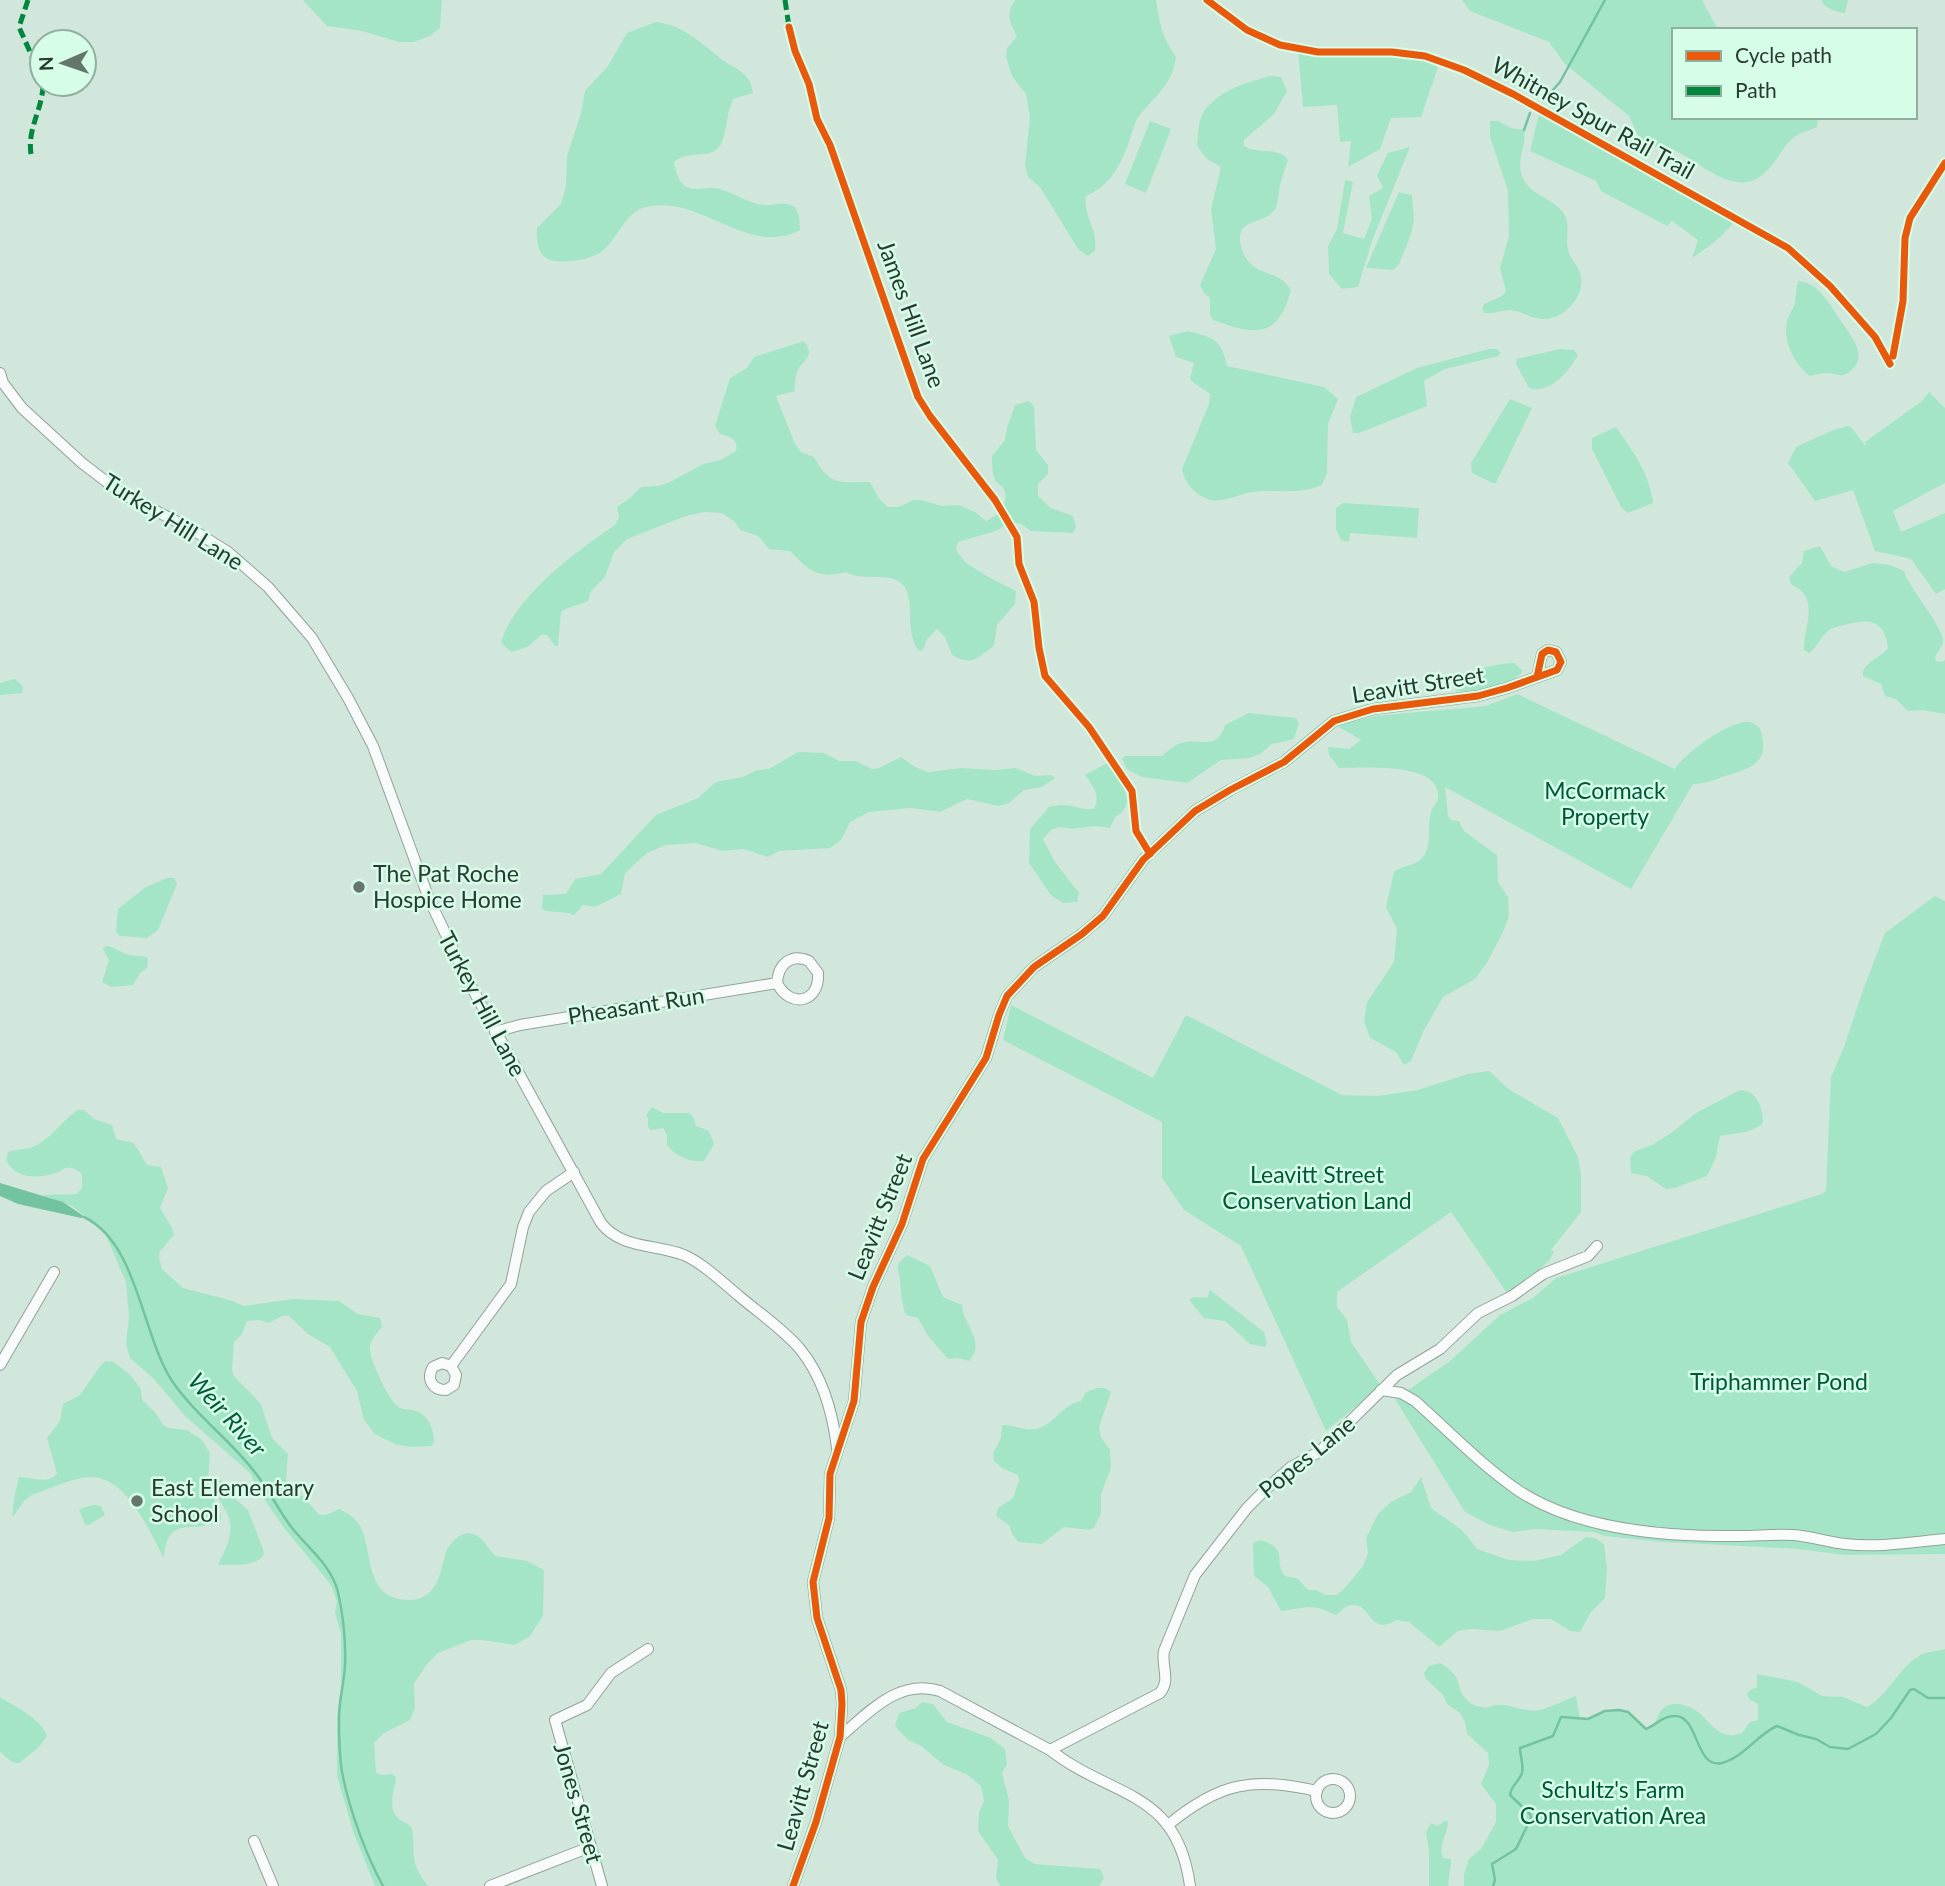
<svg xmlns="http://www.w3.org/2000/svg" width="1945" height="1886" viewBox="0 0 1945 1886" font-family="Lato,sans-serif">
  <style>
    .green { fill: #a5e5c7 }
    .water { fill: #74c3a0 }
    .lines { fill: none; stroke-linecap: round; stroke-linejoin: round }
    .stream { stroke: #74c3a0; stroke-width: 2.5 }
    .street-casing { stroke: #91a299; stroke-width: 12 }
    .street { stroke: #f8fbfa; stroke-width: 10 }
    .quiet { stroke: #00873e; stroke-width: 5; stroke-dasharray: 10 5; stroke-linecap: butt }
    .cycleway-casing { stroke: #d6fde8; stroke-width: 11 }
    .cycleway { stroke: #e8590c; stroke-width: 7 }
    .poi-dot { fill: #65766d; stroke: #d6fde8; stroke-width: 2.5 }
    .labels { text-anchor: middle; stroke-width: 5; stroke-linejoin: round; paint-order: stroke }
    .street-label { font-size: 23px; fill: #2a3931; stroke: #d6fde8 }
    .park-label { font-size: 23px; fill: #00583b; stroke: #d6fde8 }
    .poi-label { font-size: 23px; fill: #2a3931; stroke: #d6fde8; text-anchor: start }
    .water-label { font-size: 24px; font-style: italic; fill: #02593c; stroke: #d6fde8 }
  </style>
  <rect width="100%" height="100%" fill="#d2e7dc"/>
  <!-- green -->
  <g class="green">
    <path d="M303,0H442L440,28L430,36L414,42H399L362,31L327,26Z"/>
    <path d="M1015,0H1156C1160,25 1162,36 1176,57C1173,84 1155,96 1139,116C1134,123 1132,134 1129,142C1119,168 1111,184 1086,196C1083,218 1098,227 1095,251L1088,256L1078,249L1040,187L1028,177L1025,165L1030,117L1026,94L1012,76L1006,57L1007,48L1017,37C1010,22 1005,15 1015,0Z"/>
    <path d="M1462,0H1702L1718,30H1674V117H1818L1817,127C1808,131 1795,134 1789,142C1777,155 1778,162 1762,175C1732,199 1697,158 1669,148C1661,145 1652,148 1643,146L1629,116L1565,64L1549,42L1470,11Z"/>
    <path d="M1821,0H1848L1845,13C1836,12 1825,9 1821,0Z"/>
    <path d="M656,22C684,25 703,45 724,61C733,67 745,72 750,82C752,86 752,90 753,93L733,99C727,113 727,128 722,142C714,162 689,148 674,162C682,204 700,182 723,190C736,194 750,204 764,205C778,206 780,200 795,207L799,216L800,230C748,258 701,194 646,207C625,211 617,241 601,252C592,258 580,260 570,261C543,264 536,254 537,228L561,204L566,186L567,156L581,113L585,91L608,66L627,33Z"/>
    <path d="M1298,50L1415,54L1440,61L1421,117L1391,118L1380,149L1348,167L1351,141L1340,142L1337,105L1303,107Z"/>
    <path d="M1270,76L1281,77L1287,91L1274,114L1244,140V146C1258,155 1279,146 1288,160C1285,169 1282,177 1280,186C1278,193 1279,201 1276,207C1267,226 1238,216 1240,241C1241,247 1243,255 1248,261C1259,276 1279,270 1291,290C1278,340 1254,335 1213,320L1210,315V298L1204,293L1200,285L1216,249L1211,209L1221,167L1207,159L1197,146C1198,136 1198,122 1203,113C1218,90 1245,83 1270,76Z"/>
    <path d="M1540,110L1737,218C1724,236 1710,246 1692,258L1698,240L1672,221L1667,226L1601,191L1596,181L1530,151Z"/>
    <path d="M1150,121L1171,129L1146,193L1125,184Z"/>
    <path d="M1490,121H1498L1511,128L1524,130C1527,145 1517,158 1521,172C1526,195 1551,196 1563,212C1572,225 1564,238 1569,253C1572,261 1580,268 1581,277C1585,297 1562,321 1542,319C1531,319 1522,311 1511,310C1502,310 1494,314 1485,313L1482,310L1484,304L1502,296L1506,291L1500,268L1509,236L1508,191L1490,137Z"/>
    <path d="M1410,147L1372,241L1358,287L1342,289L1329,274L1328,246L1337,229L1345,180L1353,182L1343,233L1364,239L1372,219L1369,196L1383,188L1377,175L1388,153Z"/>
    <path d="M1399,192L1412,195L1414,221L1410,237L1399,264L1393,270L1366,268Z"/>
    <path d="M1798,281C1819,282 1830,305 1841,321C1851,336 1871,358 1848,373C1839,378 1835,373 1827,373C1822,373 1815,375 1810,376C1794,364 1781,339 1788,318C1790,312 1794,308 1795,303C1796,295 1796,289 1798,281Z"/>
    <path d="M1188,331C1214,338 1221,338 1227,366L1324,387L1338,399L1328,424L1327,473L1322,485C1301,495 1276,489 1253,492C1239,494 1223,503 1210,500C1195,495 1185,484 1182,469L1209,404L1210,394C1203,388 1196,386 1190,379L1194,363L1176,357L1169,336Z"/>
    <path d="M804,341C817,358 800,361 797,372C795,378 795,385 795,391L776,396L795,444L801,452L814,457C830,486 839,482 870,482L880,500L888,507H899L913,500H921L942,506L959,505L975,512L986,521C998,517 1011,501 1003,488C1001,485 996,483 995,480C992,473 992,463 992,456L1005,440L1007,428L1015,405L1029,401L1034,406L1036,450L1048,465V474L1038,484V496L1051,508L1073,516L1076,526L1073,533L1031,531L1020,523L1007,524L996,531L958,542L956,550L966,563L992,579L1016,591L1015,604L997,625L994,646C976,659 973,666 952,655L945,637L937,629L927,639L923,650L919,651C910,641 910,621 910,608C908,561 871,586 846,572C818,579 810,572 790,551L769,549L758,536L740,530L735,522L722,513L704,512L686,516L627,539L614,552L605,577L591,591L588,601C579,606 568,606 561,612L558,646H555L548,636L543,634L527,647L511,652L501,643C514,596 576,552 615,525L619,517L617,507L630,498L641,487L658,486L670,482L703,464L721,460L736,451C739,439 729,436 720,434L715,426L730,378L747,368L754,357Z"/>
    <path d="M1489,349H1497L1501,353L1498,356L1445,369L1424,381L1427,406L1359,433H1353L1350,417L1356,397L1417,368Z"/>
    <path d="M1560,349L1574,350L1578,355C1569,371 1550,395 1529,388L1516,364L1517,359Z"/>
    <path d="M1929,392L1945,408V483L1893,511L1901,532L1945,513V589L1936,594L1911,559L1875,551L1853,490L1815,501L1788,463L1796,447L1833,430L1848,426L1852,428L1867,448L1865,442L1922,401Z"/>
    <path d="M1510,399L1532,408L1496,483H1493L1472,473L1471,463Z"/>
    <path d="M1616,427C1632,450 1650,474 1653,503L1628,513L1621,507L1592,449V438Z"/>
    <path d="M1343,503L1419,508L1417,538L1350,533L1349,542L1341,540L1336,529V508Z"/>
    <path d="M1820,546L1831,566L1844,572L1873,563L1890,565L1904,571C1909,589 1945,628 1943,643C1942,647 1937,652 1935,657L1936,661L1942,662L1945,660V714L1923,710L1908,711L1896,699L1885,696L1881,684L1863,676C1862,662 1880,659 1888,648C1885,621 1870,618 1848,624C1841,626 1832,627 1827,632C1819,639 1816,649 1809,653L1804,650C1803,633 1815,609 1804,594C1801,589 1796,588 1791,584L1789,577L1802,563L1804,551Z"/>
    <path d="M1514,663L1522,670L1521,674C1509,684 1470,697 1455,690C1468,669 1492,664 1514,663Z"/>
    <path d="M15,679L23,686L22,693L0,695V683Z"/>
    <path d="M1517,694L1675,769C1684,753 1732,719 1750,722C1754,723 1757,726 1760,728C1771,762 1753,768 1725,776C1714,780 1705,784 1693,784L1631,889L1445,787L1448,816L1451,820L1459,821L1464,831L1497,855L1498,882L1508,897L1509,916L1504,930L1488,961L1475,979L1443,997L1424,1030L1411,1061L1404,1065L1396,1052L1370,1038L1364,1021L1367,1002L1394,962L1397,929L1386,907L1394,872C1403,864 1418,867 1425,854C1432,842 1427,825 1431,812C1432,807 1438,803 1438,798C1442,761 1361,768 1339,768L1329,755L1328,747L1349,749L1361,740L1337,726L1373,716L1486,706Z"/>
    <path d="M1249,713L1296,718L1299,723L1294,739L1272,744L1260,754L1249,758L1221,760L1187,783L1142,777L1127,769L1122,759L1125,756H1162C1168,751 1173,745 1181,743C1201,737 1217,752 1225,725Z"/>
    <path d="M798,752L824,753L839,761H856L872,769L879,768L901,757L915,767L928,772L961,768L995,770L1016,768L1035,776L1051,775L1055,778L1042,787L1024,790L1009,803L999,806L967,799L940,812L911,808L869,812L850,822L842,839L830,848L779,851L768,857L744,849L723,851L695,843L666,845L647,853L625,873L621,894L595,907L583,905L574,915C563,910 551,914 542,909L543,895L566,894L575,879L601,874L656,815L698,798L716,782L742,777L757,770L769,769Z"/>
    <path d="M1105,764H1110C1121,780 1139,805 1115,817L1110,828L1094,826L1073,829L1059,827L1051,830L1043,839L1055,862L1079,893L1077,902L1063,903L1051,895L1029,863L1030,829L1049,807C1072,801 1077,811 1094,809C1101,796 1093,786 1085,775Z"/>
    <path d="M167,878H174L177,884L158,930L147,938L120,936L116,932L118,909L146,887Z"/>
    <path d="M1935,896L1945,901V1554L1844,1555L1798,1549L1663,1542L1605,1536L1593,1532L1535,1529L1513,1532L1490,1525L1465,1512L1395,1399L1450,1361L1500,1315L1533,1298L1556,1278L1822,1194L1826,1190L1831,1077L1844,1047L1863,990L1885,933Z"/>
    <path d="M106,946C115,947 121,953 130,955C137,957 141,955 148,958L147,968L140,973L133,985L111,987L102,982L109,960L103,949Z"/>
    <path d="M1011,1005L1153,1078L1186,1015L1342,1095L1377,1096L1418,1090L1468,1074L1489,1071L1510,1090L1558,1118L1578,1157L1581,1175V1212L1551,1250L1554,1252L1549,1261L1509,1296L1451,1212L1337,1292V1307L1347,1320L1351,1342L1381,1386L1326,1431L1241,1246L1184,1210L1162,1178V1122L1003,1040Z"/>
    <path d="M1740,1090C1757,1090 1763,1108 1763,1123C1751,1134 1735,1133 1720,1136L1716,1157L1707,1176L1675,1188L1666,1189L1647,1176L1631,1173L1630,1157L1635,1151L1652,1145L1671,1133L1696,1113Z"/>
    <path d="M652,1107L663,1113H689L694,1118L696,1126L709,1131L714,1144L704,1161C691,1163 675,1156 667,1145V1135L663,1128L651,1130L648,1127V1118L646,1115Z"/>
    <path d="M78,1110H84L94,1119L112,1125L116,1139L134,1143L147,1165L161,1167L168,1188L160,1208L172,1228L174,1235L160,1251L159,1258L162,1269L183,1288L233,1301L243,1306L294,1299L339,1301L358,1314L380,1318L382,1327C377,1333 372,1338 370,1346C368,1357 387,1396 396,1405C401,1410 406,1409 412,1410C428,1413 434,1428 434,1443L431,1446L410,1447L395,1444L375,1434L364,1420L357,1391L330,1347L308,1334L289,1316H282L269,1323L259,1320L247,1321L242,1334L234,1342L232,1370L234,1376L261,1404L272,1438L288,1454L286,1479L289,1489L304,1497L319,1515H326L339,1509C347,1513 355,1517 360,1526C374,1552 363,1599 409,1600C436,1600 440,1575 445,1555C448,1544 461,1530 473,1534C485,1538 487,1549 496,1556L527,1561L544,1570L543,1616L530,1636L515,1645L482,1640H471L438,1653L427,1664L414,1684L415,1708L410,1720L384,1733L374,1743L376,1772L381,1775L392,1774L396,1777C395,1790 387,1807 398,1818C402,1822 408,1823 412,1828C416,1857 408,1859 428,1886H375L353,1831L337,1776V1719L341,1685V1634L335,1613L337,1601L331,1585L285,1529L258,1490L250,1473L185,1416L154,1379L130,1358L126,1344L129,1317L126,1282L104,1231L72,1206L42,1195L77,1194L82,1188V1174C79,1172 76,1169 72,1168C65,1166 62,1171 56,1173C38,1179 15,1179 6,1160L8,1152C15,1149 23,1150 30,1148C50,1141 62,1120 78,1110Z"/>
    <path d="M907,1255L930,1266L943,1297L962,1305C963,1326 987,1341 969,1361L958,1358L948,1359L928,1336L918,1318L906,1315C901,1301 901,1294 900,1280C898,1267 894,1266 907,1255Z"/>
    <path d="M1210,1290L1264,1332L1267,1343L1265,1347L1250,1344L1225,1321L1204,1318L1189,1300L1194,1297L1207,1298Z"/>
    <path d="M106,1361L114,1362L130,1375L141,1389L142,1400L155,1412L163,1425L168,1428L187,1430L202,1440L210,1453L208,1485L221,1515V1520C195,1536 167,1512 164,1558C148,1530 128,1477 90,1477C72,1478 49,1489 32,1495L24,1501L12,1518L14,1499L19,1477C34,1477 46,1485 57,1474L47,1438L60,1421L63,1404L80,1395L101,1365Z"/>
    <path d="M1097,1388H1105L1111,1392L1099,1427L1101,1437L1110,1450L1111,1468L1101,1494V1514L1094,1528L1090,1530L1064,1527L1042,1544L1018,1542L1011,1532L1010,1526L996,1516L998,1508L1013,1498L1019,1480L1018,1475L1002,1468L994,1461L993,1453L1001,1438L1002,1425C1013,1424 1024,1431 1035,1429C1054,1426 1062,1404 1081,1401L1086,1392Z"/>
    <path d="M1421,1477L1431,1508L1462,1530L1477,1549L1509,1560L1534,1561L1561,1555L1586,1537L1595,1538L1604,1544L1607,1569L1605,1598L1591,1612L1580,1632L1570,1631L1551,1619H1533L1500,1631L1472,1629L1458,1631L1439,1647L1409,1622L1396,1620C1369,1637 1372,1603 1351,1605C1345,1606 1340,1612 1336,1615L1319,1608L1308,1607L1281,1611L1268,1587L1254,1576L1253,1543L1260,1540C1291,1549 1272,1559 1285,1576L1298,1579L1308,1590H1316L1326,1595H1336L1344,1589L1363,1566L1368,1553L1366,1538L1378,1514L1391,1502L1411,1492Z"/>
    <path d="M219,1480L227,1484L234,1498L248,1510L263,1549L264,1555C254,1568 233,1564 218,1565C224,1553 233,1535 230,1522C227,1506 210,1496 219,1480Z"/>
    <path d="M93,1505L101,1506L105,1515L89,1525H85L79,1509Z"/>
    <path d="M1945,1649V1886H1464V1874L1469,1859L1481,1849L1496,1822V1804L1481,1784L1489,1765L1488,1753L1467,1734L1465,1722L1460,1713L1447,1704L1443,1695L1425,1678L1424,1673L1429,1666L1440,1663C1466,1678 1453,1686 1468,1701C1472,1705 1476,1706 1482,1707C1489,1709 1491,1705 1498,1705C1512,1704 1526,1713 1540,1710C1552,1707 1564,1700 1576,1696L1580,1718C1595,1720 1604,1709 1623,1710L1646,1729L1655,1725C1660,1700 1679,1699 1698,1712C1706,1718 1711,1727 1720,1732C1727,1736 1734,1736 1742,1733L1750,1722L1758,1720V1704L1749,1699L1747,1694L1749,1691L1757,1687V1674L1798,1682L1822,1696L1843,1697L1867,1707C1890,1694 1900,1664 1923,1654C1930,1651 1938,1651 1945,1649Z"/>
    <path d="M0,1697C15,1707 41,1718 47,1736L38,1748L19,1763L12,1762L0,1752Z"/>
    <path d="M922,1702L933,1704L947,1722L991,1738L1005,1749L1007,1764L1002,1773L1009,1800L1008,1826L1025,1858L1035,1864L1100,1869L1104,1878L1099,1886H1000L996,1878L998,1860L978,1831L979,1813L984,1801L981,1786L966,1774L944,1765L921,1746L908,1740L895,1726L899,1713L916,1708Z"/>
    <path d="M1444,1821H1448C1448,1835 1438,1843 1443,1858L1451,1859V1862L1448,1886H1429V1851L1426,1832L1431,1823L1438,1826Z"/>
  </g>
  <!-- water -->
  <path class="water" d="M0,1183L63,1202L85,1217L81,1218L18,1204L0,1196Z"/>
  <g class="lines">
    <!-- stream -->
    <g class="stream">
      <path d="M1544,100L1560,82L1605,0"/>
      <path d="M1524,130L1530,113"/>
      <path d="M84,1217C138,1243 141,1333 172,1381C196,1416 232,1441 257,1475C270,1492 279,1511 292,1528C309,1549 331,1565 338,1592C343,1615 346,1642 345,1666C344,1683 339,1701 339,1718C339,1737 339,1759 343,1777C350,1811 366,1855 383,1886"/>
      <path d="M1493,1886L1495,1880L1492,1864L1516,1849L1531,1818L1530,1814L1510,1795C1511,1785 1519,1782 1522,1773C1524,1765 1520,1756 1520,1748L1553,1736L1561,1717L1588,1719L1605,1711L1619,1710L1628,1712L1646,1729C1656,1725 1664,1715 1676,1716C1699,1717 1695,1769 1722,1763C1744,1757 1758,1734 1777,1726L1799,1735L1816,1739L1830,1747L1848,1749L1876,1734L1891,1718L1910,1690L1914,1689L1928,1698H1945"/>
    </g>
    <defs>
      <g id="street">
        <path d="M0,373L3,383L22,408L82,463L121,493L193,530L228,552L268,587L312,638L348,698L373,746L429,899L466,977L601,1223C621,1249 656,1244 684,1255C704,1264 722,1282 739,1296C759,1313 783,1329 800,1349C822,1376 833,1414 837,1448"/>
        <path d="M495,1032L520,1025L777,983C778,964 791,953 809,961L818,973C820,1003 790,1009 777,983"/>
        <path d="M0,1365L54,1272"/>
        <path d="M451,1366L456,1375L454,1385L446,1390C432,1390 426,1379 433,1367L442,1363L451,1366L511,1284L523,1227L529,1212L546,1191L574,1172"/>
        <path d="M1381,1390L1401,1393L1415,1401C1449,1431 1482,1466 1519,1491C1580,1531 1669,1537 1740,1536C1757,1536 1775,1534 1793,1535C1810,1536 1827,1542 1845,1544C1878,1548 1912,1542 1945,1539"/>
        <path d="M840,1737C869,1712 899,1678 940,1691L1050,1750L1160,1693C1171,1680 1161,1666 1164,1651L1195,1575L1247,1508L1266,1489L1291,1467L1319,1452L1397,1375L1440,1349L1478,1313L1512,1296L1543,1274L1588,1256L1597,1246"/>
        <path d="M1050,1750C1113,1799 1177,1789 1190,1886"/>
        <circle cx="1333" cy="1796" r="17"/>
        <path d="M1168,1825C1220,1782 1252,1777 1317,1791"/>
        <path d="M254,1841L273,1886"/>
        <path d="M490,1886L590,1847"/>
        <path d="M602,1886L555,1720L587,1705L611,1673L648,1649"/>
        <path d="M793,1886L816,1822L840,1737L842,1704L841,1690L817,1618L813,1582L829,1518L830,1474L854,1401L861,1322L873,1287L902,1224L923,1159L986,1058L999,1015L1007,996L1034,967L1082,934L1103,916L1143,860L1195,811L1230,790L1284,762L1334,721L1373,709L1478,696L1507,688L1557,670L1561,662L1556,652L1548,650L1542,654L1537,677"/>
      </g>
    </defs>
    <!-- street casing -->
    <use href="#street" class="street-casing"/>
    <!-- street -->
    <use href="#street" class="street"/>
    <!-- quiet -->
    <g class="quiet">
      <path d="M28,0L19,27L42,79"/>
      <path d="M785,0L789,27"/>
      <path d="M31,154C27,128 43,109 43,84"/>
    </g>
    <defs>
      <g id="cycleway">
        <path d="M1207,0L1247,30L1280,45L1318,52H1392L1425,56L1464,70L1513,94L1788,248L1830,286L1875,337L1890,364"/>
        <path d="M789,27L795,51L809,84L817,119L830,145L918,397L930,416L995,500L1017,537L1019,564L1034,602L1039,648L1045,676L1089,727L1132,791L1136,831L1150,854"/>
        <path d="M1893,356L1903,301L1905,238L1910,218L1945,163"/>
        <path d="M793,1886L816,1822L840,1737L842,1704L841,1690L817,1618L813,1582L829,1518L830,1474L854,1401L861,1322L873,1287L902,1224L923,1159L986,1058L999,1015L1007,996L1034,967L1082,934L1103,916L1143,860L1195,811L1230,790L1284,762L1334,721L1373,709L1478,696L1507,688L1557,670L1561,662L1556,652L1548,650L1542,654L1537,677"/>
      </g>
    </defs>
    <!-- cycleway casing -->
    <use href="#cycleway" class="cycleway-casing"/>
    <!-- cycleway -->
    <use href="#cycleway" class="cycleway"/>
  </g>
  <!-- markers -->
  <g class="poi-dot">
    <circle cx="359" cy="887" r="7"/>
    <circle cx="137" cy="1501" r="7"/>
  </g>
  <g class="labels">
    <!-- street labels -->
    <g class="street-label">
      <text transform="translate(1593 118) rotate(29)" y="8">Whitney Spur Rail Trail</text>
      <text transform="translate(911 314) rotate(70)" y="8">James Hill Lane</text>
      <text transform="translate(173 522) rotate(32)" y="8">Turkey Hill Lane</text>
      <text transform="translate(1418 685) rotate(-9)" y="8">Leavitt Street</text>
      <text transform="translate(482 1004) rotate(62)" y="8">Turkey Hill Lane</text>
      <text transform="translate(636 1006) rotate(-9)" y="8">Pheasant Run</text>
      <text transform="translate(880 1217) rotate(-68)" y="8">Leavitt Street</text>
      <text transform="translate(1307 1457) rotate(-39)" y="8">Popes Lane</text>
      <text transform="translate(803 1786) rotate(-74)" y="8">Leavitt Street</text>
      <text transform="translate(578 1803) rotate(74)" y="8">Jones Street</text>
    </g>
    <!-- park labels -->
    <g class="park-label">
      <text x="1605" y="799">McCormack<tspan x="1605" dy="26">Property</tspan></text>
      <text x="1317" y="1183">Leavitt Street<tspan x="1317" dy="26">Conservation Land</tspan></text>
      <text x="1779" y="1390">Triphammer Pond</text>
      <text x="1613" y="1798">Schultz's Farm<tspan x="1613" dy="26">Conservation Area</tspan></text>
    </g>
    <!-- poi labels -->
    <g class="poi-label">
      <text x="373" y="882">The Pat Roche<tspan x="373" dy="26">Hospice Home</tspan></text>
      <text x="151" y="1496">East Elementary<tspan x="151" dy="26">School</tspan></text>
    </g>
    <!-- water labels -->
    <g class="water-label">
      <text transform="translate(227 1415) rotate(48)" y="8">Weir River</text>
    </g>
  </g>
  <!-- legend -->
  <rect x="1672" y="28" width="245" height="91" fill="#d6fde8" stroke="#91af9f" stroke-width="2"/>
  <rect x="1686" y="51" width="35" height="10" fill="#e8590c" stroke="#91af9f" stroke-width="2"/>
  <text x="1735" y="63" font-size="21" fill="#2a3931">Cycle path</text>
  <rect x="1686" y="86" width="35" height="10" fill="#00873e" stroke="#91af9f" stroke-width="2"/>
  <text x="1735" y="98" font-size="21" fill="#2a3931">Path</text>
  <!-- north arrow -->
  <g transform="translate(63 63) rotate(268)"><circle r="33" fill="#d6fde8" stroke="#91af9f" stroke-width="2"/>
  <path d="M0-5L12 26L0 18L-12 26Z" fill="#65766d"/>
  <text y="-10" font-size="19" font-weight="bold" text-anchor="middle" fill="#2a3931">N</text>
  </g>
</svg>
